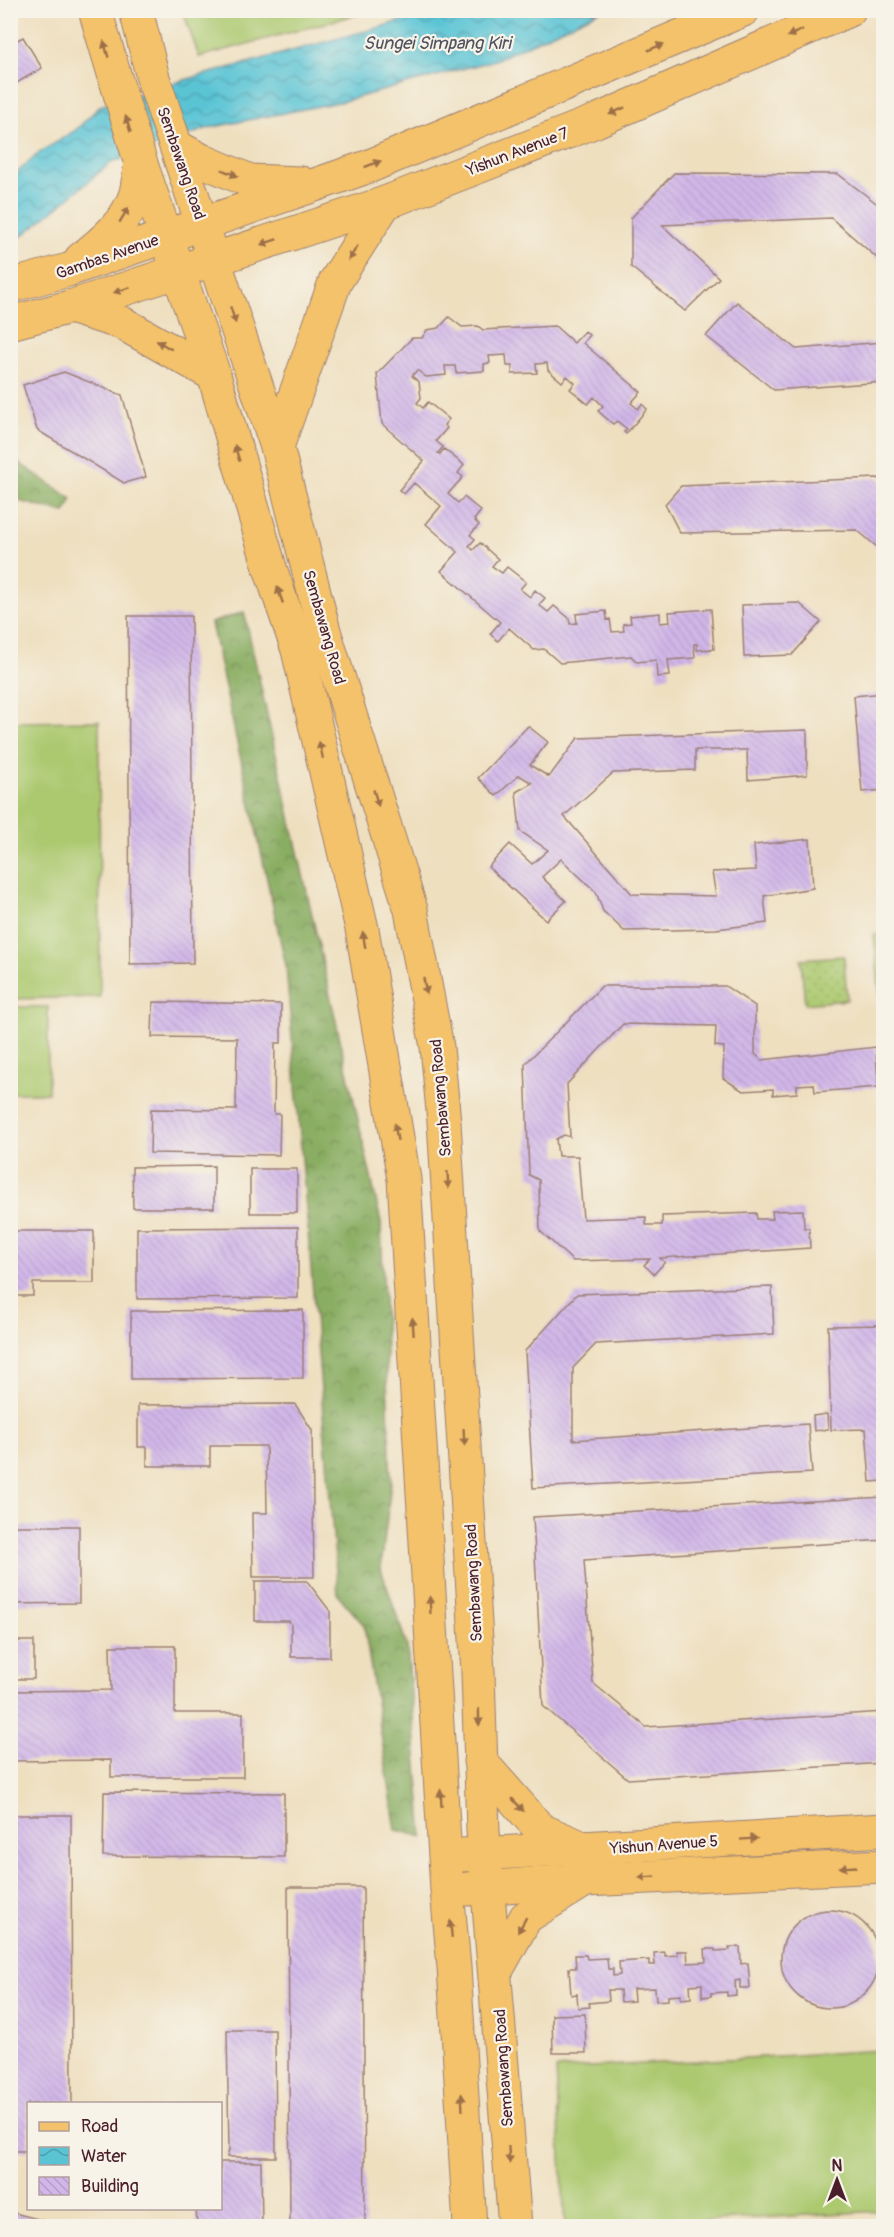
<svg xmlns="http://www.w3.org/2000/svg" width="894" height="2237" viewBox="0 0 894 2237" font-family="Pangolin,sans-serif">
  <style>
    .grass { fill: #acc970; stroke: #7b744e; stroke-width: 1.5 }
    .forest { fill: url(#forest-crowns); stroke: #6a6646; stroke-width: 1.5 }
    .park { fill: url(#park-dots); stroke: #7b744e; stroke-width: 1.5 }
    .water { fill: url(#water-waves); stroke: #527280; stroke-width: 1.5 }
    .building { fill: url(#building-back-hatch) }
    .lines { fill: none; stroke-linecap: round; stroke-linejoin: round }
    .major-casing { stroke: #9c7f75; stroke-width: 35 }
    .major { stroke: #f3c26a; stroke-width: 33 }
    .oneway { fill: #9e704a }
    .labels { text-anchor: middle; stroke-width: 4.5; stroke-linejoin: round; paint-order: stroke }
    .street-label { font-size: 16px; fill: #4a1f2b; stroke: #f7f3e8 }
    .water-label { font-size: 18px; font-style: italic; fill: #4f515e; stroke: #f7f3e8 }
  </style>
  <defs>
    <pattern id="forest-crowns" width="20" height="18" patternUnits="userSpaceOnUse" patternTransform="scale(1.5)"><rect width="20" height="18" fill="#89ad62"/><path d="M2 6a3 3 0 1 1 6 0M12 15a3 3 0 1 1 6 0" fill="none" stroke="#728c51"/></pattern>
    <pattern id="park-dots" width="8" height="8" patternUnits="userSpaceOnUse" patternTransform="scale(1.5)"><rect width="8" height="8" fill="#acc970"/><path d="M2 2h.1M6 6h.1" fill="none" stroke="#96ac61" stroke-width="1.8" stroke-linecap="round"/></pattern>
    <pattern id="water-waves" width="16" height="10" patternUnits="userSpaceOnUse" patternTransform="scale(1.5)"><rect width="16" height="10" fill="#5ac4d5"/><path d="M0 5q4-4 8 0t8 0" fill="none" stroke="#4c9fad"/></pattern>
    <pattern id="building-back-hatch" width="6" height="6" patternUnits="userSpaceOnUse" patternTransform="scale(1.5)"><rect width="6" height="6" fill="#d1b7e9"/><path d="M-1 5l2 2M0 0l6 6M5-1l2 2" fill="none" stroke="#b59dc8"/></pattern>
  </defs>
  <rect width="100%" height="100%" fill="#f7f3e8"/>
  <filter id="ink" filterUnits="userSpaceOnUse"><feTurbulence type="fractalNoise" baseFrequency=".0167" numOctaves="2"/><feDisplacementMap in="SourceGraphic" scale="12" xChannelSelector="R" yChannelSelector="G"/><feConvolveMatrix kernelMatrix="1 2 1 2 8 2 1 2 1" color-interpolation-filters="sRGB"/></filter>
  <filter id="wash" filterUnits="userSpaceOnUse"><feTurbulence type="fractalNoise" baseFrequency=".008" numOctaves="4" result="noise"/><feDisplacementMap in="SourceGraphic" scale="24" xChannelSelector="R" yChannelSelector="G"/><feGaussianBlur stdDeviation="1.35" result="paint"/><feColorMatrix in="noise" values="0 0 0 0 0 0 0 0 0 0 0 0 0 0 0 0 0 1.4 0 .05"/><feComposite in="paint" operator="in"/></filter>
  <g filter="url(#wash)">
    <rect width="100%" height="100%" fill="#eedfbf"/>
    <!-- grass -->
    <g class="grass">
      <path d="M183,11V10L370,11L199,57Z"/>
      <path d="M99,721L100,997L11,999V722Z"/>
      <path d="M874,934H883V1028Z"/>
      <path d="M10,1007H48V1093H11Z"/>
      <path d="M883,2050V2211L608,2226H565L556,2069Z"/>
    </g>
    <!-- forest -->
    <g class="forest">
      <path d="M10,445L15,460L72,499L65,513L11,499Z"/>
      <path d="M244,612L381,1222L391,1482L381,1569L407,1646L423,1837L396,1830L364,1625L338,1595L286,966L211,623Z"/>
    </g>
    <!-- park -->
    <path class="park" d="M844,956L847,1000L805,1004L801,959Z"/>
    <!-- water -->
    <path class="water" d="M430,11H600L495,60L344,101L208,128L111,163L11,245V178L39,153L76,130L100,106L188,79L384,26Z"/>
    <g id="blocks">
      <!-- building -->
      <g class="building">
        <path d="M23,37L42,68L10,87V44Z"/>
        <path d="M674,173L838,174L884,209V264L831,218L662,225L719,278L685,311L631,267V218Z"/>
        <path d="M737,302L796,349L884,342V382L774,390L706,336Z"/>
        <path d="M449,317L462,327L478,326L483,330L555,326L574,343L585,331L589,335L583,343L641,392L631,403L638,409L642,404L647,409L626,434L624,432L627,429L617,421L613,424L598,411L603,406L594,397L588,404L570,389L575,383L567,376L562,382L548,370L547,363L536,364L537,373L512,374V366H507L506,355L489,356L490,363L484,364V371L456,373L455,366H445L446,375L426,377L417,370L412,376L419,382L421,398L417,403L423,408L428,402L449,419L444,425L447,428L436,441L443,447L438,453L440,454L444,449L464,465L458,473L463,477L448,494L458,503L464,497L481,511L474,520L479,525L470,535L475,539L469,546L473,550L480,543L498,559L492,566L502,573L507,567L526,582L520,589L530,597L535,590L545,598L539,605L548,612L554,606L569,618L570,624L577,623L576,614L606,611L607,620L610,619L612,632L624,631L623,624L631,623L630,616L660,613V623L670,622L669,612L711,609L714,649L697,650V644H694L695,658L668,660L670,676L657,677L656,660L637,662L631,656L560,663L544,649L534,650L509,628L498,641L490,634L500,622L441,571L458,552L426,524L441,506L414,483L404,494L399,490L424,461L382,424L377,374L412,338H422L427,330L439,328Z"/>
        <path d="M64,372L122,395L146,477L124,483L37,430L23,385Z"/>
        <path d="M878,478L884,483V553L857,530L680,533L665,504L681,486Z"/>
        <path d="M799,603L821,622L792,655L744,657L742,605Z"/>
        <path d="M128,616H191L193,963L130,964Z"/>
        <path d="M884,693V790L862,792L854,696Z"/>
        <path d="M528,726L548,742L530,765L549,777L578,738L807,730V775L748,780L747,750H695V770L613,773L564,816L632,894L716,896L712,872L756,870L754,845L810,839L813,888L764,896L767,923L716,929L624,931L603,911L596,892L561,859L542,877L566,901L546,920L488,867L510,844L532,864L548,850L520,831L516,792L532,783L519,775L496,796L478,778Z"/>
        <path d="M602,986H725L755,1006V1054L762,1060L876,1047L878,1087L815,1092L814,1084L797,1085V1093L773,1095V1089L743,1091L723,1078L724,1047L715,1046L716,1026L623,1024L567,1084L570,1137L564,1135L556,1139L558,1156H578L583,1219L646,1217V1225H662V1216L756,1213L757,1219H773L772,1211L803,1210L804,1228H809L810,1248L660,1258L665,1262L654,1274L644,1265L650,1259L573,1261L540,1231L539,1180L529,1175L525,1064Z"/>
        <path d="M153,1002L281,1004V1043H275L274,1114H280L279,1155L150,1153L151,1109L236,1110L237,1038L152,1037Z"/>
        <path d="M214,1166V1208H133L132,1167Z"/>
        <rect x="250" y="1169" width="47" height="44"/>
        <path d="M298,1227V1298L137,1299V1228Z"/>
        <path d="M10,1231H94V1283H33V1296H10Z"/>
        <path d="M772,1287L774,1334L596,1344L573,1368V1440L808,1424L812,1473L533,1488L525,1351L577,1294Z"/>
        <path d="M303,1310V1378L131,1379V1311Z"/>
        <path d="M884,1325V1481L870,1482L866,1429L831,1430L828,1326Z"/>
        <path d="M295,1404L312,1430L314,1577H253L252,1513H267L266,1446H210V1466H147V1447H138V1405Z"/>
        <path d="M827,1414L828,1429L814,1431L813,1416Z"/>
        <path d="M884,1497V1540L584,1560L593,1683L646,1727L884,1712V1763L628,1779L543,1706L533,1517Z"/>
        <path d="M10,1526H79V1603L10,1604Z"/>
        <path d="M255,1581H307L330,1611V1657H291V1624L289,1621H255Z"/>
        <rect x="10" y="1641" width="24" height="38"/>
        <path d="M110,1646H175V1713H243V1777H111V1760L10,1761V1691L111,1690Z"/>
        <path d="M104,1792L284,1793V1857L103,1856Z"/>
        <path d="M10,1815H71L72,2104H28V2151H10Z"/>
        <path d="M288,1887H363L365,2226H290Z"/>
        <circle cx="830" cy="1959" r="49"/>
        <path d="M729,1947H740L741,1964L748,1963L750,1988H740V1980L735,1981L736,1995L727,1996V1992L711,1993V1996L702,1997V1984L690,1985L691,1998L681,1999V1995L668,1996V2000L656,2001L655,1988L633,1989L634,2001L621,2002L620,1990H608L609,2001L589,2003L590,2007L578,2008L577,1994L571,1995L569,1968H576L575,1955H586L587,1959L607,1958L608,1969H613V1976L620,1975L619,1962L649,1960V1965H655L654,1953L665,1952V1956L678,1955L677,1951H687L688,1963L706,1962L705,1949H715V1951L730,1950Z"/>
        <path d="M585,2014L586,2053H553L552,2015Z"/>
        <path d="M227,2030H275L276,2157H227L229,2150Z"/>
        <path d="M220,2162H261L262,2226H197L196,2208H220Z"/>
        <path d="M10,2212L50,2222L49,2226H10Z"/>
      </g>
    </g>
  </g>
  <g filter="url(#ink)">
    <use href="#blocks" fill-opacity="0" stroke="#9c7f75" stroke-width="1.5"/>
    <g class="lines">
      <defs>
        <g id="major">
          <path d="M95,10L141,164L214,375L271,571L298,650L362,929L404,1179L447,1890L454,1967L470,2226"/>
          <path d="M136,10L153,78L277,447L324,631L411,910L437,1047L444,1122L478,1672L483,1831L515,2226"/>
          <path d="M177,147L201,160L250,181L301,183"/>
          <path d="M81,259C103,242 128,221 136,193C138,184 139,174 141,164"/>
          <path d="M10,286L68,270L370,166L743,10"/>
          <path d="M70,307L122,323L214,375"/>
          <path d="M10,323L70,307L385,203L596,121L849,10"/>
          <path d="M277,447L335,282L385,203"/>
          <path d="M480,1761L541,1830L581,1847"/>
          <path d="M462,1855L884,1830"/>
          <path d="M467,1889L586,1880L884,1866"/>
          <path d="M496,1971L526,1917L579,1884"/>
        </g>
      </defs>
      <!-- major casing -->
      <use href="#major" class="major-casing"/>
      <!-- major -->
      <use href="#major" class="major"/>
    </g>
    <!-- one-way arrows -->
    <defs><path id="oneway-solid" d="M-6-.8H1V-3.2L6.5 0L1 3.2V.8H-6Z" transform="scale(1.5)"/></defs>
    <g class="oneway">
      <use href="#oneway-solid" transform="translate(795 33) rotate(156)"/>
      <use href="#oneway-solid" transform="translate(656 47) rotate(-23)"/>
      <use href="#oneway-solid" transform="translate(106 49) rotate(-106)"/>
      <use href="#oneway-solid" transform="translate(617 111) rotate(156)"/>
      <use href="#oneway-solid" transform="translate(128 124) rotate(-107)"/>
      <use href="#oneway-solid" transform="translate(373 164) rotate(-21)"/>
      <use href="#oneway-solid" transform="translate(230 173) rotate(22)"/>
      <use href="#oneway-solid" transform="translate(124 215) rotate(-59)"/>
      <use href="#oneway-solid" transform="translate(269 242) rotate(162)"/>
      <use href="#oneway-solid" transform="translate(353 253) rotate(122)"/>
      <use href="#oneway-solid" transform="translate(122 290) rotate(162)"/>
      <use href="#oneway-solid" transform="translate(233 315) rotate(72)"/>
      <use href="#oneway-solid" transform="translate(164 345) rotate(-150)"/>
      <use href="#oneway-solid" transform="translate(237 453) rotate(-107)"/>
      <use href="#oneway-solid" transform="translate(280 595) rotate(-109)"/>
      <use href="#oneway-solid" transform="translate(321 750) rotate(-103)"/>
      <use href="#oneway-solid" transform="translate(376 798) rotate(73)"/>
      <use href="#oneway-solid" transform="translate(364 940) rotate(-99)"/>
      <use href="#oneway-solid" transform="translate(425 986) rotate(79)"/>
      <use href="#oneway-solid" transform="translate(396 1132) rotate(-100)"/>
      <use href="#oneway-solid" transform="translate(448 1180) rotate(86)"/>
      <use href="#oneway-solid" transform="translate(413 1326) rotate(-94)"/>
      <use href="#oneway-solid" transform="translate(464 1437) rotate(87)"/>
      <use href="#oneway-solid" transform="translate(430 1605) rotate(-93)"/>
      <use href="#oneway-solid" transform="translate(479 1717) rotate(89)"/>
      <use href="#oneway-solid" transform="translate(441 1798) rotate(-93)"/>
      <use href="#oneway-solid" transform="translate(518 1805) rotate(48)"/>
      <use href="#oneway-solid" transform="translate(749 1839) rotate(-4)"/>
      <use href="#oneway-solid" transform="translate(848 1867) rotate(177)"/>
      <use href="#oneway-solid" transform="translate(647 1877) rotate(177)"/>
      <use href="#oneway-solid" transform="translate(522 1925) rotate(119)"/>
      <use href="#oneway-solid" transform="translate(451 1929) rotate(-95)"/>
      <use href="#oneway-solid" transform="translate(462 2102) rotate(-93)"/>
      <use href="#oneway-solid" transform="translate(509 2155) rotate(86)"/>
    </g>
  </g>
  <g class="labels">
    <!-- street labels -->
    <g class="street-label">
      <text transform="translate(517 151) rotate(-21)" y="6">Yishun Avenue 7</text>
      <text transform="translate(182 163) rotate(71)" y="6">Sembawang Road</text>
      <text transform="translate(107 256) rotate(-19)" y="6">Gambas Avenue</text>
      <text transform="translate(325 627) rotate(74)" y="6">Sembawang Road</text>
      <text transform="translate(440 1098) rotate(-95)" y="6">Sembawang Road</text>
      <text transform="translate(473 1583) rotate(-93)" y="6">Sembawang Road</text>
      <text transform="translate(664 1844) rotate(-4)" y="6">Yishun Avenue 5</text>
      <text transform="translate(503 2068) rotate(-94)" y="6">Sembawang Road</text>
    </g>
    <!-- water labels -->
    <g class="water-label">
      <text x="437" y="49">Sungei Simpang Kiri</text>
    </g>
  </g>
  <!-- margin -->
  <rect width="894" height="2237" fill="none" stroke="#f7f3e8" stroke-width="36"/>
  <!-- legend -->
  <rect x="27" y="2102" width="195" height="108" fill="#f7f3e8" stroke="#b29e9c" stroke-width="1.5"/>
  <rect x="39" y="2122" width="30" height="9" fill="#f3c26a" stroke="#b29e9c" stroke-width="1.5"/>
  <text x="81" y="2132" font-size="18" fill="#4a1f2b">Road</text>
  <rect x="39" y="2147" width="30" height="18" fill="url(#water-waves)" stroke="#b29e9c" stroke-width="1.5"/>
  <text x="81" y="2162" font-size="18" fill="#4a1f2b">Water</text>
  <rect x="39" y="2177" width="30" height="18" fill="url(#building-back-hatch)" stroke="#b29e9c" stroke-width="1.5"/>
  <text x="81" y="2192" font-size="18" fill="#4a1f2b">Building</text>
  <!-- north arrow -->
  <g transform="translate(837 2180)" stroke="#f7f3e8" stroke-width="4.5" paint-order="stroke">
  <path d="M0-4.5L10 22L0 15L-10 22Z" fill="#4a1f2b"/>
  <text y="-9" font-size="16" font-weight="bold" text-anchor="middle" fill="#4a1f2b">N</text>
  </g>
</svg>
